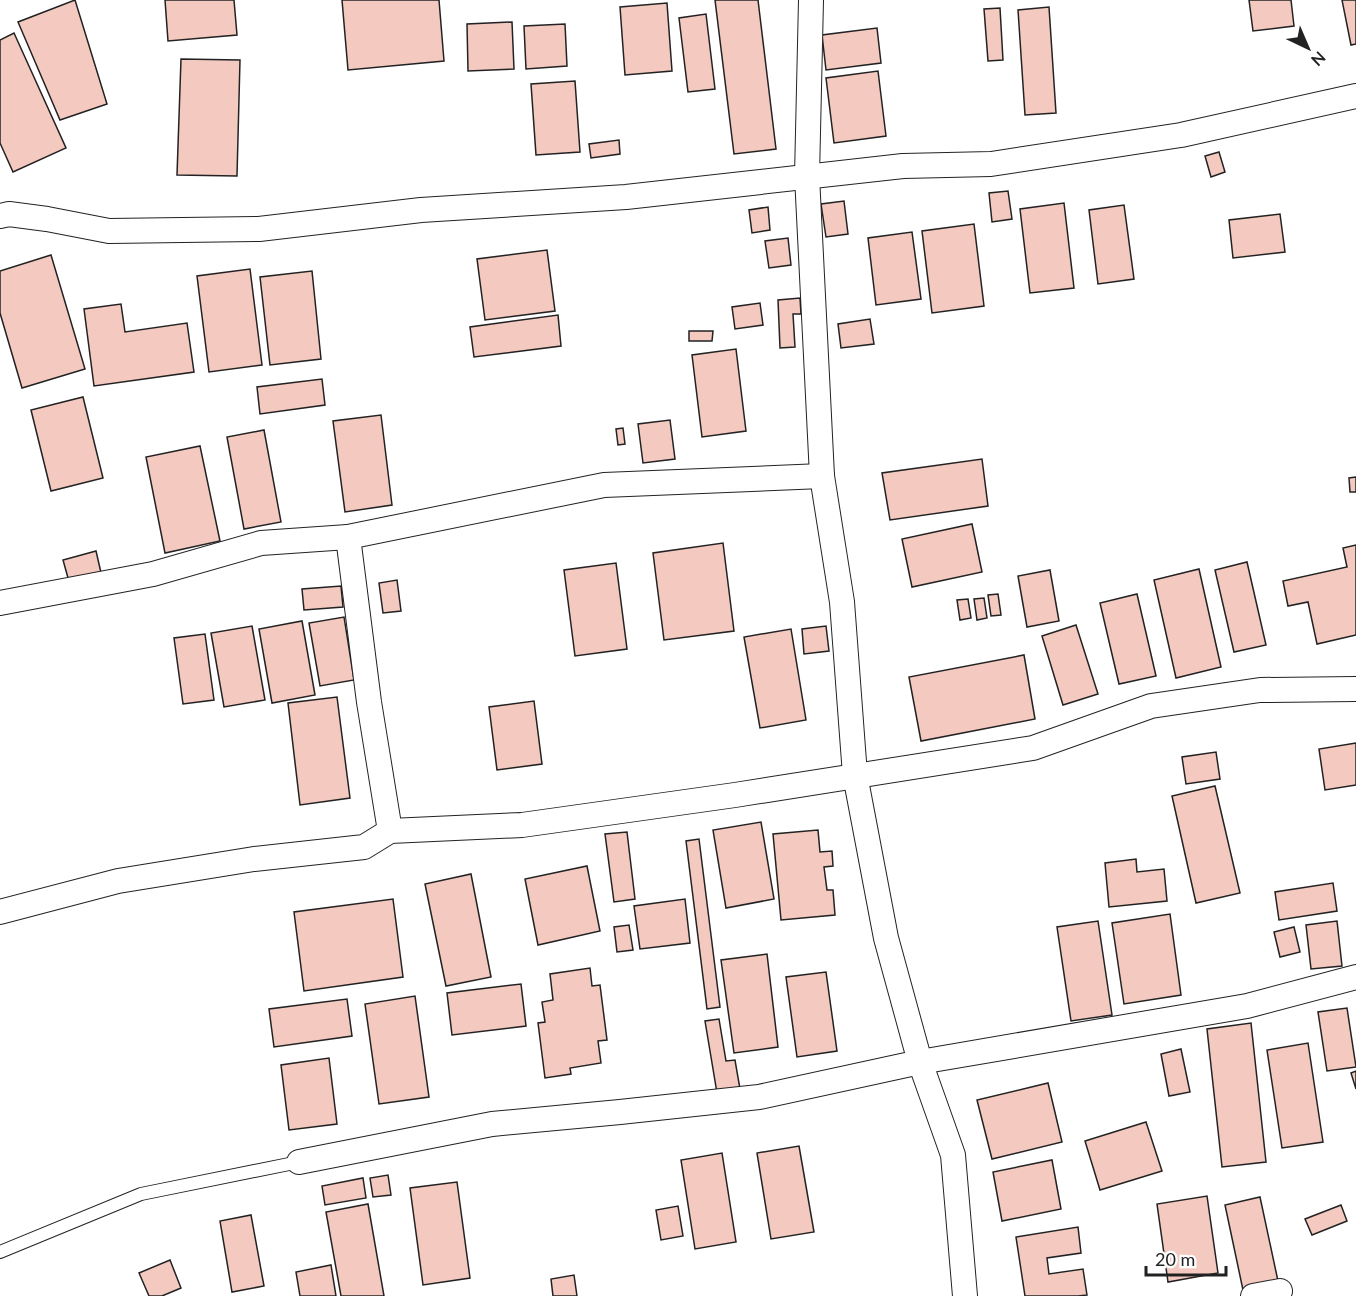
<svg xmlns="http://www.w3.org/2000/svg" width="1356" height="1296" viewBox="0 0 1356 1296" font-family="Lato,sans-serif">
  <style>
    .building { fill: #f3c9c0; stroke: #222; stroke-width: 1.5 }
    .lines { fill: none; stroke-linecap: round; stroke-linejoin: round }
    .lane-casing { stroke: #222; stroke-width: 14 }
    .street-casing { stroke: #222; stroke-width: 26 }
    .lane { stroke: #fff; stroke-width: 12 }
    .street { stroke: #fff; stroke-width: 24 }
  </style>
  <rect width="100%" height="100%" fill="#fff"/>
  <!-- building -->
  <g class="building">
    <path d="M75,0L107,104L60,120L18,22Z"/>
    <path d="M165,0H234L237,35L168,41Z"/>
    <path d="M342,0H439L444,61L348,70Z"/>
    <path d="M715,0H758L776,149L734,154Z"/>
    <path d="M1249,0H1291L1294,26L1253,31Z"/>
    <path d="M1342,0H1356V44L1351,45Z"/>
    <path d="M667,3L672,71L625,75L620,7Z"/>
    <path d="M1049,7L1056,113L1025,115L1018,10Z"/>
    <path d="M1000,8L1003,60L988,61L984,9Z"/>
    <path d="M706,14L715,89L688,92L679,18Z"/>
    <path d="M512,22L514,69L468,71L467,24Z"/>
    <path d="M565,24L567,66L526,69L524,26Z"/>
    <path d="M877,28L881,63L826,70L822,35Z"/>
    <path d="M14,33L66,148L13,172L0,143V40Z"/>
    <path d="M181,59L240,60L237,176L177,175Z"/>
    <path d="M878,71L886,136L834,143L826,78Z"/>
    <path d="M575,81L580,152L536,155L531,84Z"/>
    <path d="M619,140L620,154L591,158L589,144Z"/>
    <path d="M1219,152L1225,172L1211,177L1205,156Z"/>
    <path d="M1008,191L1012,219L992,222L989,193Z"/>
    <path d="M844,201L848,234L826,237L821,204Z"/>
    <path d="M1064,203L1074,288L1030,293L1020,209Z"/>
    <path d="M1124,205L1134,279L1098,284L1089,210Z"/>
    <path d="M768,207L770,230L752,233L749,210Z"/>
    <path d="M1280,214L1285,252L1233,258L1229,220Z"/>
    <path d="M974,224L984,306L932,313L922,231Z"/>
    <path d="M912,232L921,299L876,305L868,238Z"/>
    <path d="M788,238L791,265L769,268L765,241Z"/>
    <path d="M547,250L555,311L485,320L477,259Z"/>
    <path d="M51,255L85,369L22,388L0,313V271Z"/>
    <path d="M250,269L262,365L209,372L197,276Z"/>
    <path d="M312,271L321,359L270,365L260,277Z"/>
    <path d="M800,298L801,314H793L795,347L780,348L778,300Z"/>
    <path d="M760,303L763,325L735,329L732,307Z"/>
    <path d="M121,304L125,332L187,323L194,372L94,386L84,309Z"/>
    <path d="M558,315L561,346L474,357L470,327Z"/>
    <path d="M870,319L874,344L841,348L838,324Z"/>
    <path d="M689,331H713L712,341H689Z"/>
    <path d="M736,349L746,431L702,437L692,355Z"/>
    <path d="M322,379L325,405L260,414L257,387Z"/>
    <path d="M83,397L103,478L51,491L31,410Z"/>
    <path d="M381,415L392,505L345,512L333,421Z"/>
    <path d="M670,420L675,459L643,463L638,424Z"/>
    <path d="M623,428L625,444L618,445L616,429Z"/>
    <path d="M264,430L281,522L244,529L227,437Z"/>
    <path d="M200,446L220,541L165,553L146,457Z"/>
    <path d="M982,459L988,506L890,520L882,473Z"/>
    <path d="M1356,477V492H1350L1349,478Z"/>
    <path d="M972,524L982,572L912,587L902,539Z"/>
    <path d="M723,543L734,631L664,640L653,553Z"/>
    <path d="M1356,545V635L1317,644L1308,602L1288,606L1283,581L1347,567L1343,548Z"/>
    <path d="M96,551L102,577L70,585L63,560Z"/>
    <path d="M1247,562L1266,645L1234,652L1215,570Z"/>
    <path d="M616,563L627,649L575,656L564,570Z"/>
    <path d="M1199,569L1221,667L1176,678L1154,580Z"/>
    <path d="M1050,570L1059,621L1027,627L1018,576Z"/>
    <path d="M397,580L401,611L383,613L379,583Z"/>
    <path d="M341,586L343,607L304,610L302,589Z"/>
    <path d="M998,594L1001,615L991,616L988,595Z"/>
    <path d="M1137,594L1156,676L1119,684L1100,603Z"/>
    <path d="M984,598L987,618L977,620L974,599Z"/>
    <path d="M968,599L971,618L960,620L957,600Z"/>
    <path d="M344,617L354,680L320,686L309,623Z"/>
    <path d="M302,621L315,695L272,703L259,629Z"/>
    <path d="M1076,625L1098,694L1063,705L1042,636Z"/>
    <path d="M252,626L265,700L224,707L211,633Z"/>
    <path d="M826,626L829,651L804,654L802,629Z"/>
    <path d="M791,629L806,720L760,728L744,637Z"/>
    <path d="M205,634L214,700L183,704L174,638Z"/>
    <path d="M1024,655L1035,719L921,741L909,677Z"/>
    <path d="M337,697L350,798L300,805L288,703Z"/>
    <path d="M534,701L542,764L497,770L489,707Z"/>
    <path d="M1356,743V785L1325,790L1319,749Z"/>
    <path d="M1216,752L1220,779L1186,784L1182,757Z"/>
    <path d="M1215,786L1240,893L1196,903L1172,796Z"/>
    <path d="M761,822L774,899L726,908L713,830Z"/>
    <path d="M818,830L820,852L832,851L833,866L824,867L827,890H833L835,915L781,920L773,834Z"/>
    <path d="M627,832L635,899L614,902L605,834Z"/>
    <path d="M699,839L720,1007L707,1009L686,841Z"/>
    <path d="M1136,859L1137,872L1164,869L1167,901L1109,907L1105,863Z"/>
    <path d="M587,866L600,931L538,945L525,879Z"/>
    <path d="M471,874L491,977L446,986L425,884Z"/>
    <path d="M1333,883L1337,911L1279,920L1275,892Z"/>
    <path d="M393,899L403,977L304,991L294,912Z"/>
    <path d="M685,899L690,943L640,949L634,906Z"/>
    <path d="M1170,914L1181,995L1124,1004L1112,923Z"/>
    <path d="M1098,921L1112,1015L1071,1021L1057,927Z"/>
    <path d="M1337,921L1342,966L1311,969L1306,925Z"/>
    <path d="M629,925L633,950L617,952L614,927Z"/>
    <path d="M1294,927L1300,952L1280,957L1274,932Z"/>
    <path d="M767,954L778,1047L734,1053L721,960Z"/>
    <path d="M590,968L592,986L600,985L607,1040L598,1041L601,1063L570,1068L571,1074L545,1078L538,1023L545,1022L542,1002L553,1000L550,974Z"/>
    <path d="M826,972L837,1051L797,1057L786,977Z"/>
    <path d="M521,984L526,1026L452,1035L447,993Z"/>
    <path d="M415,996L429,1097L379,1104L365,1004Z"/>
    <path d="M347,999L352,1036L274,1047L269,1009Z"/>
    <path d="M1347,1008L1356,1067L1327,1071L1318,1012Z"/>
    <path d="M719,1019L726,1061L735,1060L740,1089L717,1093L705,1021Z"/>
    <path d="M1251,1023L1266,1162L1222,1167L1207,1029Z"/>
    <path d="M1308,1043L1323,1142L1282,1148L1267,1050Z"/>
    <path d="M1181,1049L1190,1092L1169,1096L1161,1054Z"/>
    <path d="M329,1058L337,1124L289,1130L281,1065Z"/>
    <path d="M1356,1071V1089L1351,1073Z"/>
    <path d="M1048,1083L1062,1142L992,1159L977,1100Z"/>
    <path d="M1146,1122L1162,1171L1100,1190L1085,1141Z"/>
    <path d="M799,1146L814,1232L771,1239L757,1153Z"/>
    <path d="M722,1153L736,1242L695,1249L681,1160Z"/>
    <path d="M1052,1160L1061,1209L1002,1221L993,1172Z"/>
    <path d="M388,1175L391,1195L373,1197L370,1178Z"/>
    <path d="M363,1178L366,1198L325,1205L322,1186Z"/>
    <path d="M457,1182L470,1278L423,1285L410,1188Z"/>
    <path d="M1207,1196L1218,1273L1168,1282L1157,1204Z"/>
    <path d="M1260,1197L1278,1281L1243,1290L1225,1205Z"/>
    <path d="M368,1204L384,1296H341L326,1212Z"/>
    <path d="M1341,1205L1347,1221L1312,1235L1305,1219Z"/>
    <path d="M678,1206L683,1236L661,1240L656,1210Z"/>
    <path d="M251,1215L264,1286L232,1292L220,1221Z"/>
    <path d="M1078,1227L1081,1253L1047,1258L1049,1274L1083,1269L1087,1295L1078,1296H1025L1016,1237Z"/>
    <path d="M170,1260L181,1288L162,1296H149L139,1273Z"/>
    <path d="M331,1265L336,1296H300L296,1272Z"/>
    <path d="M574,1275L577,1296H553L551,1279Z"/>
  </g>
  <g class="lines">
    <defs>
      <path id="lane" d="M0,1252L141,1194L299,1162"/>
      <g id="street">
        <path d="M811,0L807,176L822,476L842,602L855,775L886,938L920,1062L953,1155L965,1296"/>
        <path d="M0,216L9,214L47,219L109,231L259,229L421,210L626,197L903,166L991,164L1181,135L1356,96"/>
        <path d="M348,537L369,702L390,831"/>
        <path d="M0,603L153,574L261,543L348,537L604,485L822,476"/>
        <path d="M0,912L118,881L254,859L364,847L390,831L522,825L735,795L1033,748L1151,706L1260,690L1356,689"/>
        <path d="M299,1162L492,1124L620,1112L759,1097L920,1062L1247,1006L1356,977"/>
        <path d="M1253,1296L1280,1291"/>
      </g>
    </defs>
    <!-- lane casing -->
    <use href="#lane" class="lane-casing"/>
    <!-- street casing -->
    <use href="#street" class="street-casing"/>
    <!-- lane -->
    <use href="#lane" class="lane"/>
    <!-- street -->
    <use href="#street" class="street"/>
  </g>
  <!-- north arrow -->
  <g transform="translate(1308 48) rotate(136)" stroke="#ffffff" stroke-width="4.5" paint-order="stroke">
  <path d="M0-4.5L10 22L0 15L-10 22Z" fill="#222222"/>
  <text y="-9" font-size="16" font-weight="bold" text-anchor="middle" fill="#222222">N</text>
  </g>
  <!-- scale -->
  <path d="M1146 1266v9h80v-9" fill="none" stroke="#222222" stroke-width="3"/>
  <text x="1155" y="1266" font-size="18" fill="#222222" stroke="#ffffff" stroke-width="4.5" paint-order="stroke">20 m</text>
</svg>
